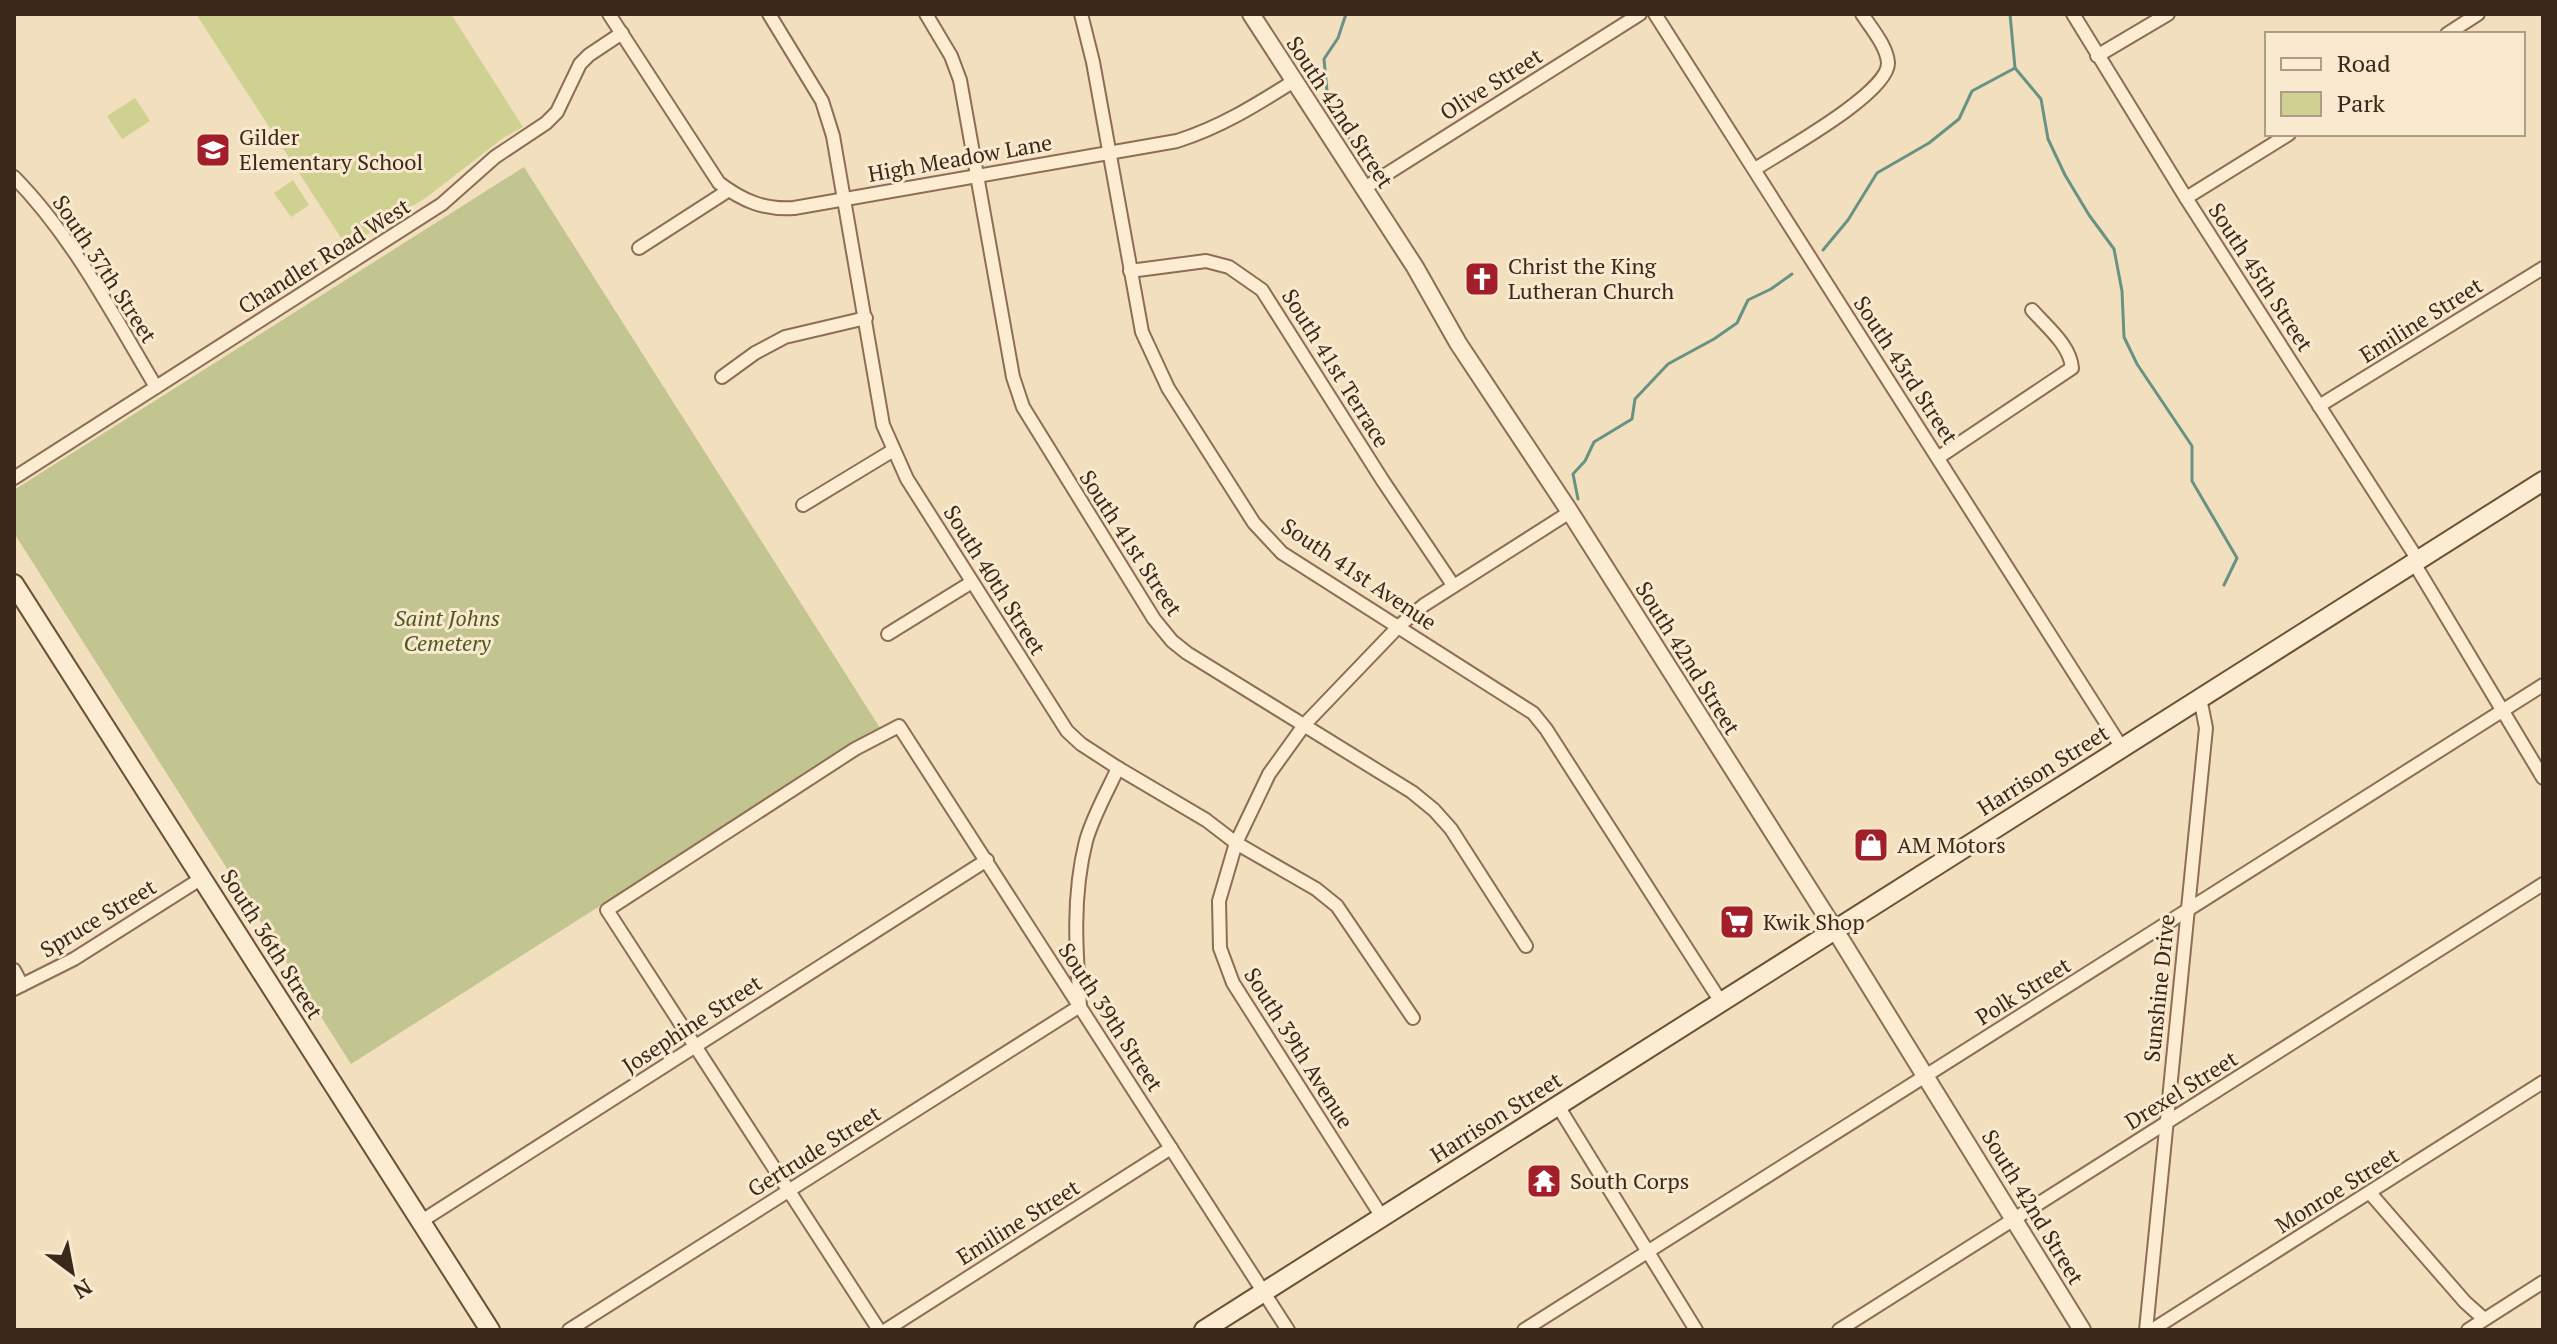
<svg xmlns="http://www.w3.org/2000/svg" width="2557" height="1344" viewBox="0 0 2557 1344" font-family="'PT Serif',serif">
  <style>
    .green { fill: #cfd191 }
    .cemetery { fill: #c3c591 }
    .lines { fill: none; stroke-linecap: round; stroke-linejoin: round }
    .stream { stroke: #689284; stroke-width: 3 }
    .minor-casing { stroke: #8d6e55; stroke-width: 16 }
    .tertiary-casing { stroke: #8d6e55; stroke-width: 20 }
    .secondary-casing { stroke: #6e4f38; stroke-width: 22 }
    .minor { stroke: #fcecd2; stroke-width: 12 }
    .tertiary { stroke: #fcecd2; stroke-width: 16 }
    .secondary { stroke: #fcecd2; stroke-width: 18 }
    .labels { text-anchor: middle; stroke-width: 6; stroke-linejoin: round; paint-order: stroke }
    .street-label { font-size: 22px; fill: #3a281b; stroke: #f9e9ce }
    .poi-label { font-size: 22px; fill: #3a281b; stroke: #f9e9ce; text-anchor: start }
    .park-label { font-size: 22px; font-style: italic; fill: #4f591f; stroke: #f9e9ce }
  </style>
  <rect width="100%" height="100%" fill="#f2dfbe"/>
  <!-- green -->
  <g class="green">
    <path d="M196,14H451L523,127L503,138L427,197L347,247Z"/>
    <path d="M135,98L150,121L122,139L107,116Z"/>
    <path d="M293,180L309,205L291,217L274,193Z"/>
  </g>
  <!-- cemetery -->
  <path class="cemetery" d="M524,167L880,728L351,1064L14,533V490Z"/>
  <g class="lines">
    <!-- stream -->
    <g class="stream">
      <path d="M1346,14L1338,38L1324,59L1327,91L1335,116L1357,151"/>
      <path d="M2010,14L2015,68L2041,99L2048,139L2065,175L2089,215L2114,249L2122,291L2124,337L2137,364L2192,446V481L2237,558L2224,585"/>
      <path d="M1823,250L1848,220L1877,173L1929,143L1959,119L1972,91L2015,68"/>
      <path d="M1578,499L1573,474L1585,461L1594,442L1632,419L1635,399L1668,364L1714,339L1737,323L1748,300L1771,289L1792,274"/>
    </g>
    <defs>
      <g id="minor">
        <path d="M609,14L719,183C743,201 764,210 794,208L1177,141C1221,127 1256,105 1294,81"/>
        <path d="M769,14L822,101L833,136L883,425L907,479L1067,731L1081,744L1118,768L1206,820L1236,843L1316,889L1337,906L1413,1018"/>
        <path d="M926,14L951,56L960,80L1013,377L1023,407L1154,619L1172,641L1187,653L1412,792L1434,810L1451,829L1526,946"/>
        <path d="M1081,14L1093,62L1142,332L1168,388L1254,523L1282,553L1533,713L1546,729L1721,1002"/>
        <path d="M1655,14L2122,748"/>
        <path d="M2073,14L2186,198L2418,560"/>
        <path d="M2447,34L2478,14"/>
        <path d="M2097,56L2168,14"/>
        <path d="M1755,169C1781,152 1889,93 1888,63C1887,46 1871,28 1862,14"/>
        <path d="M14,177C73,237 113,315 156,387"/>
        <path d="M1363,189L1640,14"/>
        <path d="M2186,198L2289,134"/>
        <path d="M639,248L729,190"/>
        <path d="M1130,271L1206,261L1229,267L1262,290L1383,481L1453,585"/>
        <path d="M722,377L755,353L785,337L866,318"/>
        <path d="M2319,406L2543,268"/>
        <path d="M1939,457L2072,368C2070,345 2047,327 2032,310"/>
        <path d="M14,478L442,204L495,157L546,123L557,112L580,64L589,55L622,33"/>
        <path d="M803,505L892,451"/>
        <path d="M2414,563L2543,778"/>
        <path d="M888,634L972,582"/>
        <path d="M14,970L22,985"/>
        <path d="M14,989L74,959L202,878"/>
        <path d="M1558,1106L1696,1330"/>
        <path d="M2370,1193L2465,1302L2484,1319"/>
        <path d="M1382,1217L1233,983L1220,948L1219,901L1236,843L1269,774L1305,724L1399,626L1424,605L1570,512"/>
        <path d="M420,1222L987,860"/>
        <path d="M569,1330L1080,1006C1076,951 1072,896 1086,841C1093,816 1107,792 1118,768"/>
        <path d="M879,1330L607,910L855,749L899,726L1288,1330"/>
        <path d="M886,1330L1171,1148"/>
        <path d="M1524,1330L2543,685"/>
        <path d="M1839,1330L2543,884"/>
        <path d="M2146,1330L2206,728L2200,698"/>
        <path d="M2152,1330L2543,1082"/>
        <path d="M2468,1330L2543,1282"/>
      </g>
      <path id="tertiary" d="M1251,14L1415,267L1458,343L1570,512L1835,930L2082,1330"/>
      <g id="secondary">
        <path d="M14,584L490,1330"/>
        <path d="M1204,1330L2543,481"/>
      </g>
    </defs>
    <!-- minor casing -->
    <use href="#minor" class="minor-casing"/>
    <!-- tertiary casing -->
    <use href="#tertiary" class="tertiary-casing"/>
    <!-- secondary casing -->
    <use href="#secondary" class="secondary-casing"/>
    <!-- minor -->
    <use href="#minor" class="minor"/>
    <!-- tertiary -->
    <use href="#tertiary" class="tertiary"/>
    <!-- secondary -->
    <use href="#secondary" class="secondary"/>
  </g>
  <!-- icons -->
  <defs>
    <symbol id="school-square" viewBox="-11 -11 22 22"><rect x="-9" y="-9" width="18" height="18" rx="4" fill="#a21e2a" stroke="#f9e9ce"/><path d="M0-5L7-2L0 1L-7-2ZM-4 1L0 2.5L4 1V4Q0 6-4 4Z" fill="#fff"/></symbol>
    <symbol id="church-square" viewBox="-11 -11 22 22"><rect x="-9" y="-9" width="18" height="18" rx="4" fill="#a21e2a" stroke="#f9e9ce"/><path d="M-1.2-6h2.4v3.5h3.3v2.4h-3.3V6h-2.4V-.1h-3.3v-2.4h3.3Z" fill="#fff"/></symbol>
    <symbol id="shop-square" viewBox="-11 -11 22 22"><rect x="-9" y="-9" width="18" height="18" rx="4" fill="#a21e2a" stroke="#f9e9ce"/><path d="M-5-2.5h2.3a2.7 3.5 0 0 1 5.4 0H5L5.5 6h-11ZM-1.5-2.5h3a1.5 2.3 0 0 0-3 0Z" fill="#fff"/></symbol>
    <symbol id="supermarket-square" viewBox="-11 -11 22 22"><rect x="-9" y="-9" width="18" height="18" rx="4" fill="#a21e2a" stroke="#f9e9ce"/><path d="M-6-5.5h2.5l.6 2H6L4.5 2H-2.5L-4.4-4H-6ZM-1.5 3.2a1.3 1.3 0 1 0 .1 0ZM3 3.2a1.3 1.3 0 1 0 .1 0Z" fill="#fff"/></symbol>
    <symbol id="temple-square" viewBox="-11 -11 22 22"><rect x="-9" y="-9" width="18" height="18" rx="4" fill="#a21e2a" stroke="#f9e9ce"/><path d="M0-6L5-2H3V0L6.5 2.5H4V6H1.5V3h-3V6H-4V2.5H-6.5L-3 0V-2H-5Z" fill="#fff"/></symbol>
  </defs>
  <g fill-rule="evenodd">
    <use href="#school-square" x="193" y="130" width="40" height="40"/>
    <use href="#church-square" x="1462" y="259" width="40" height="40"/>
    <use href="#shop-square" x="1851" y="825" width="40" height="40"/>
    <use href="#supermarket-square" x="1717" y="902" width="40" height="40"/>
    <use href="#temple-square" x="1524" y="1161" width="40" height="40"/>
  </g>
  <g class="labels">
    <!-- street labels -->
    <g class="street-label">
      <text transform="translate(1491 84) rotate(-32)" y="8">Olive Street</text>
      <text transform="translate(1340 112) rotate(57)" y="8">South 42nd Street</text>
      <text transform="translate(960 158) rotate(-10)" y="8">High Meadow Lane</text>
      <text transform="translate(324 256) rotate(-32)" y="8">Chandler Road West</text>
      <text transform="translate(105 269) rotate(57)" y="8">South 37th Street</text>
      <text transform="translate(2261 277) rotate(57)" y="8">South 45th Street</text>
      <text transform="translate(2421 320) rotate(-32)" y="8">Emiline Street</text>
      <text transform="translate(1336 368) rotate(58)" y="8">South 41st Terrace</text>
      <text transform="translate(1906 370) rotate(57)" y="8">South 43rd Street</text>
      <text transform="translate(1131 543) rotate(57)" y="8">South 41st Street</text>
      <text transform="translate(1359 574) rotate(34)" y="8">South 41st Avenue</text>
      <text transform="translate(995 580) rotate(58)" y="8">South 40th Street</text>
      <text transform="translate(1688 658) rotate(58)" y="8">South 42nd Street</text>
      <text transform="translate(2043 770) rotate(-32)" y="8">Harrison Street</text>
      <text transform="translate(98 918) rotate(-31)" y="8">Spruce Street</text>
      <text transform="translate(272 944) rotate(58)" y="8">South 36th Street</text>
      <text transform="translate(2159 988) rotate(-84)" y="8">Sunshine Drive</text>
      <text transform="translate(2023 991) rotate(-32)" y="8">Polk Street</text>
      <text transform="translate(1111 1017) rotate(57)" y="8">South 39th Street</text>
      <text transform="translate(692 1024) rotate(-33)" y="8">Josephine Street</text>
      <text transform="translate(1299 1048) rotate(58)" y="8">South 39th Avenue</text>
      <text transform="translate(2181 1090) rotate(-32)" y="8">Drexel Street</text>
      <text transform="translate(1496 1117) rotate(-32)" y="8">Harrison Street</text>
      <text transform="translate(814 1151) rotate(-32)" y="8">Gertrude Street</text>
      <text transform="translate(2337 1190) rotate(-32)" y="8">Monroe Street</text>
      <text transform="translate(2033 1207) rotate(59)" y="8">South 42nd Street</text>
      <text transform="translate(1018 1222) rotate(-32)" y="8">Emiline Street</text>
    </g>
    <!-- poi labels -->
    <g class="poi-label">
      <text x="239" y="145">Gilder<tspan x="239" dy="25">Elementary School</tspan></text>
      <text x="1508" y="274">Christ the King<tspan x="1508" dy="25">Lutheran Church</tspan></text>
      <text x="1897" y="853">AM Motors</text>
      <text x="1763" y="930">Kwik Shop</text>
      <text x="1570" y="1189">South Corps</text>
    </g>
    <!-- park labels -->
    <g class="park-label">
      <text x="447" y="626">Saint Johns<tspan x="447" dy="25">Cemetery</tspan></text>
    </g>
  </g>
  <!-- border -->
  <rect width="2557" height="1344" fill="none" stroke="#3a281b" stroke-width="32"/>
  <!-- legend -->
  <rect x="2265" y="32" width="260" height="104" fill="#f9e9ce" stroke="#ad9c86" stroke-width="2"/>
  <rect x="2281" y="58" width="40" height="12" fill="#fcecd2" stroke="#ad9c86" stroke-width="2"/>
  <text x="2337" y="72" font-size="24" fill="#3a281b">Road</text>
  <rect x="2281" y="92" width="40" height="24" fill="#cfd191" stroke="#ad9c86" stroke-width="2"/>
  <text x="2337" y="112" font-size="24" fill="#3a281b">Park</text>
  <!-- north arrow -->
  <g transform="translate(72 1272) rotate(148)" stroke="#f9e9ce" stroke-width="6" paint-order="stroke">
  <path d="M0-6L14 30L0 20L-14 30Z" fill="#3a281b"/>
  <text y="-12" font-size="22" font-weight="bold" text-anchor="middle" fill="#3a281b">N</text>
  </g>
</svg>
